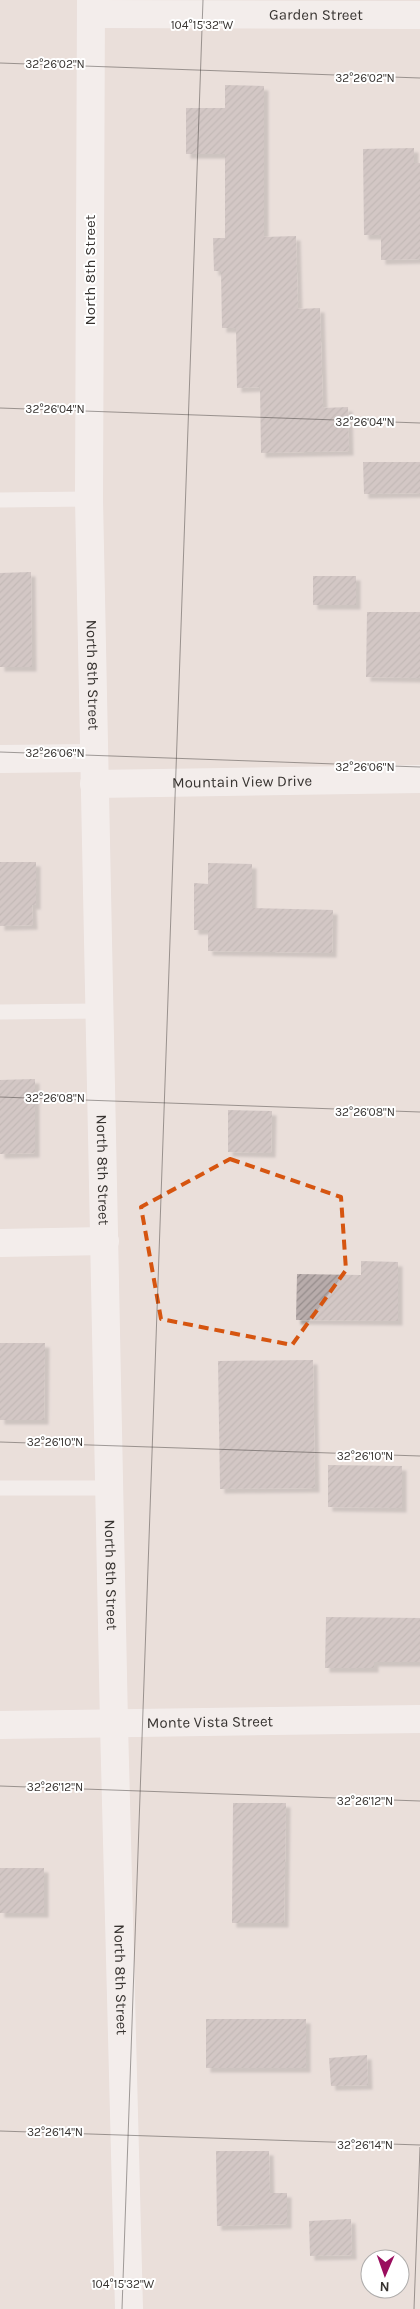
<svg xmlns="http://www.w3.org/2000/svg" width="420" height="2309" viewBox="0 0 420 2309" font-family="Karla,sans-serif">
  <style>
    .building { fill: url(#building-hatch); filter: url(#shadow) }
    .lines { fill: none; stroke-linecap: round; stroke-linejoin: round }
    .service { stroke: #fff; stroke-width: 15 }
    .minor { stroke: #fff; stroke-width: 28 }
    .marked { fill: none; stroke: #d65510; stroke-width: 4; stroke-dasharray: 10 6; stroke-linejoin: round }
    .ticks { fill: none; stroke: #373330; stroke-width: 1; stroke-opacity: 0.45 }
    .labels { text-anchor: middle; stroke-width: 4; stroke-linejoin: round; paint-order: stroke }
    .street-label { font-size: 15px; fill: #373330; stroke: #fff }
    .ticks-label { font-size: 12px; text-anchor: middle; fill: #373330; stroke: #fff; stroke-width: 4; stroke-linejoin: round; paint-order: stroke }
  </style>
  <defs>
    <pattern id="building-hatch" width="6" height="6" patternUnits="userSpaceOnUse" patternTransform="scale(1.25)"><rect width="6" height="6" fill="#b8acab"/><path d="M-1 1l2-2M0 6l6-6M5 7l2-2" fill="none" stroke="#968d8c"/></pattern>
    <filter id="shadow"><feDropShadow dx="4.5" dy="4.5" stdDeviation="1" flood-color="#0004"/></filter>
  </defs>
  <rect width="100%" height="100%" fill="#eadfda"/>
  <!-- building -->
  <g class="building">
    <path d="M225,85L264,86V237L296,236L298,309L320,308L323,408L348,407L349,451L261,453L260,387L237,388L236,328H222L221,271H214L213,238H225V154H186V108H225Z"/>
    <path d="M414,148V163H420V259L381,260V235H364L363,149Z"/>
    <path d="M363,462H420V493L364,494Z"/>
    <path d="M31,572L32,667H0V573Z"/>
    <rect x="313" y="576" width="43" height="29"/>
    <path d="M367,612H420V678L366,677Z"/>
    <path d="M0,862H36V905H32L33,925L0,926Z"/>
    <path d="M208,863L252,864V908L333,910L332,953L208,951V930H194V883L208,884Z"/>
    <path d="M35,1079V1153L0,1154V1080Z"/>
    <path d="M228,1110L272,1111L271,1153L228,1152Z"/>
    <path d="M361,1261L398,1262V1321L296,1320L297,1274L361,1275Z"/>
    <path d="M0,1343H45L44,1420H0Z"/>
    <path d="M313,1360L315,1488L220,1489L218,1361Z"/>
    <path d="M328,1465L402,1466V1508L328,1507Z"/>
    <path d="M326,1617L420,1618V1662H374V1668H325Z"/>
    <path d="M233,1803H286L284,1923H232Z"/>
    <rect x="0" y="1868" width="44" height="45"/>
    <rect x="206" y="2019" width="100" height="49"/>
    <path d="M367,2055L368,2085L331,2086L329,2058Z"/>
    <path d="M216,2151H269L270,2193H287V2224L217,2226Z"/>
    <path d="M351,2219L352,2255L310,2256L309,2221Z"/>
  </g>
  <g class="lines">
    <!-- service -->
    <g class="service">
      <path d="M0,500L89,499"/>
      <path d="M0,1012L99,1011"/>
      <path d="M0,1488H110"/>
    </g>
    <!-- minor -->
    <g class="minor">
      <path id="s1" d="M91,0L89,499L114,1724L129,2309"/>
      <path id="s2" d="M91,14L420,15"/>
      <path d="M0,759L93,758"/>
      <path id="s3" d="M94,784L420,779"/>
      <path d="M0,1243L105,1241"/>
      <path id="s4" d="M0,1725L420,1719"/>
    </g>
  </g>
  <!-- marked area -->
  <path d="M0 0H420V2309H0ZM230,1159L341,1197L346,1270L292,1345L161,1319L141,1207Z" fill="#eadfda" fill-opacity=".55" fill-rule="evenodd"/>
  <path class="marked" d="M230,1159L341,1197L346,1270L292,1345L161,1319L141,1207Z"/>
  <!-- ticks -->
  <path class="ticks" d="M0,63L420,78M0,408L420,423M0,752L420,767M0,1097L420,1112M0,1442L420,1456M0,1786L420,1801M0,2131L420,2145M122,2309L203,0M414,2309L420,2147"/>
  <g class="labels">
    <!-- street labels -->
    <g class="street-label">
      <text dy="5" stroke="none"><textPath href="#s2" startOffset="225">Garden Street</textPath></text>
      <text transform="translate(90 270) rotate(-90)" y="5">North 8th Street</text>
      <text dy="5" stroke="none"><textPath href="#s1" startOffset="675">North 8th Street</textPath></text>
      <text dy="5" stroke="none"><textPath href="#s3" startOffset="148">Mountain View Drive</textPath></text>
      <text dy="5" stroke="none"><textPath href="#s1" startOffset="1170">North 8th Street</textPath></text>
      <text dy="5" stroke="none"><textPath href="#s1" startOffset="1575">North 8th Street</textPath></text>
      <text dy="5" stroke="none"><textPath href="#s4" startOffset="210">Monte Vista Street</textPath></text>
      <text dy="5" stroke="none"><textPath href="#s1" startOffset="1980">North 8th Street</textPath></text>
    </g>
  </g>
  <g class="ticks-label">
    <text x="202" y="29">104°15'32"W</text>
    <text x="55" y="68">32°26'02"N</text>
    <text x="365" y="82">32°26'02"N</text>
    <text x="55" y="413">32°26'04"N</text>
    <text x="365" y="426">32°26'04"N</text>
    <text x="55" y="757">32°26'06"N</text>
    <text x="365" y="771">32°26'06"N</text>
    <text x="55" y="1102">32°26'08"N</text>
    <text x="365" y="1116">32°26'08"N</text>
    <text x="55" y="1446">32°26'10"N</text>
    <text x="365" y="1460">32°26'10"N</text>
    <text x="55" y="1791">32°26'12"N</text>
    <text x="365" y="1805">32°26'12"N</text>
    <text x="55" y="2136">32°26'14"N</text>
    <text x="365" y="2149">32°26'14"N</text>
    <text x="123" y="2288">104°15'32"W</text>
  </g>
  <!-- north arrow -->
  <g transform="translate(385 2274) rotate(182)"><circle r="24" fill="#ffffff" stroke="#afadac"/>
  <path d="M0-4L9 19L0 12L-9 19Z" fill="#9a0d5e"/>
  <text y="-8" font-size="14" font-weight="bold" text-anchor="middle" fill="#373330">N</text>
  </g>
</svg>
